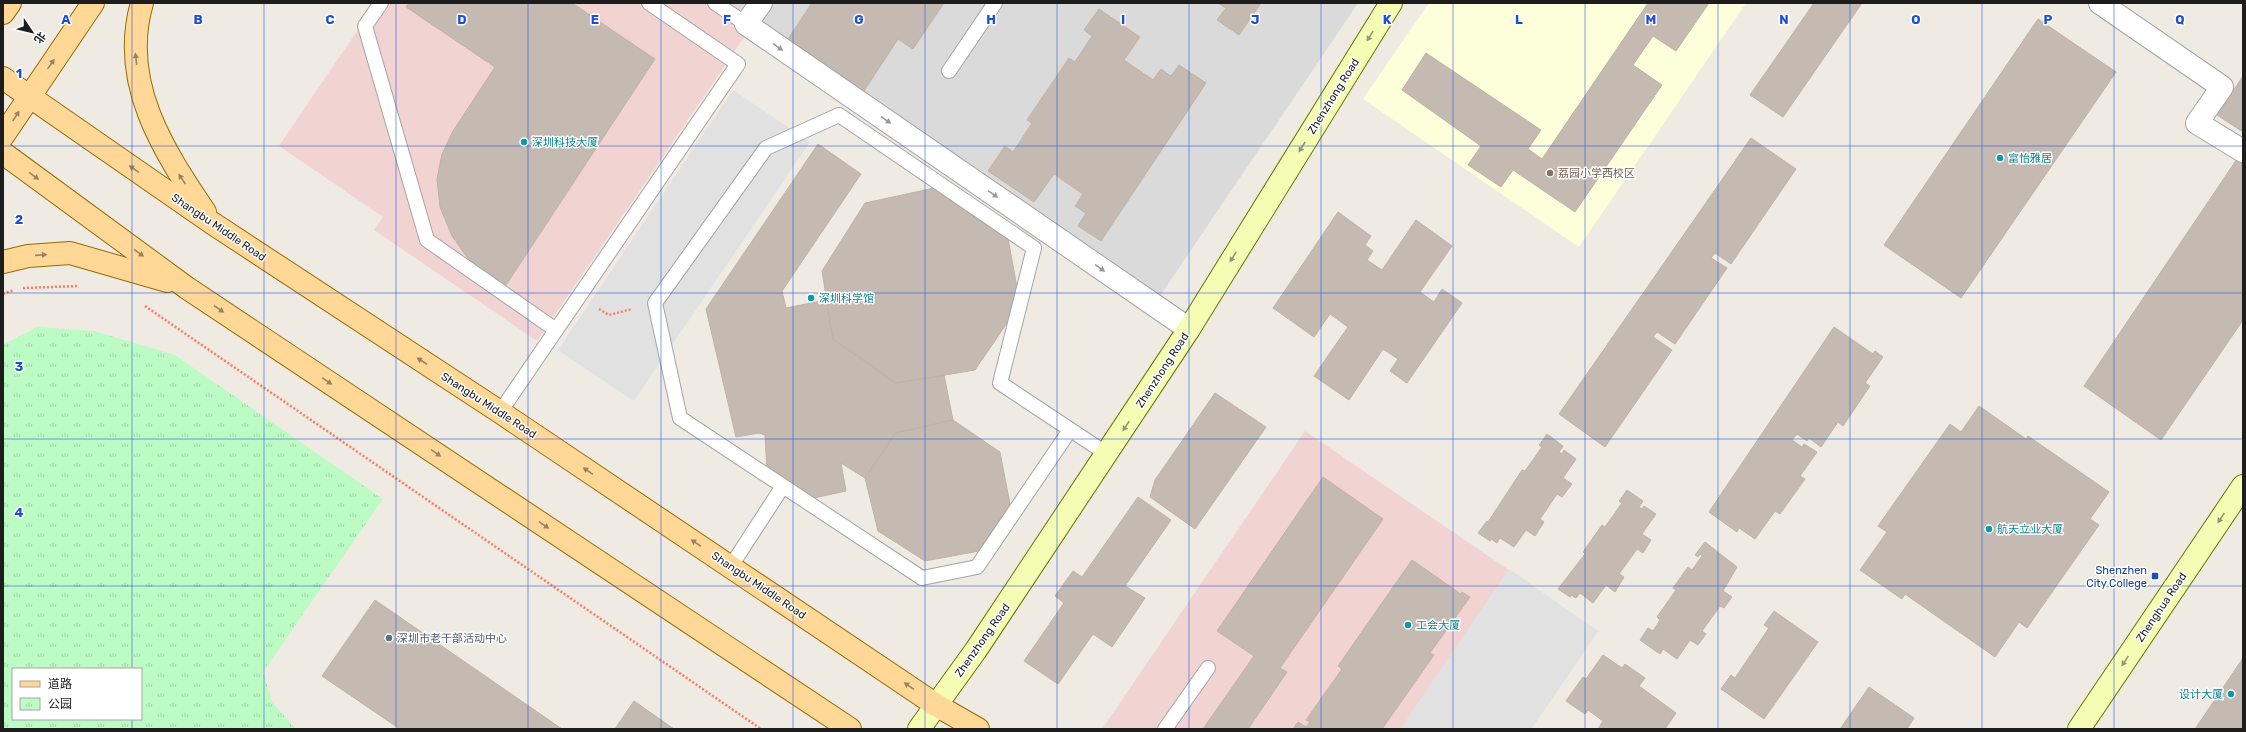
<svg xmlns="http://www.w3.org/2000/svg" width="2246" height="732" viewBox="0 0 2246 732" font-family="Rubik,'Noto Sans SC',sans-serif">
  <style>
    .residential { fill: #dbdada }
    .commercial { fill: #f1d3d1 }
    .education { fill: #fdffdb }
    .park { fill: url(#park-tufts); fill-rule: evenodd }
    .parking { fill: #e1e1e1 }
    .building { fill: #c4bab2; stroke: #c1b2a4 }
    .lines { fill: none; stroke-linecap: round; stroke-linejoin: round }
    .lane-casing { stroke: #a4a4a4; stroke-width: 16 }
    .street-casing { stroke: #a4a4a4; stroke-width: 24 }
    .secondary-casing { stroke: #667800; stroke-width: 24 }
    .primary-casing { stroke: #966b00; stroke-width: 24 }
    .path { stroke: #ff7a63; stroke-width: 2.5; stroke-dasharray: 2 2; stroke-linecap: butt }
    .lane { stroke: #fff; stroke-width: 14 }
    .street { stroke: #fff; stroke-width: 22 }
    .secondary { stroke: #f5fcb4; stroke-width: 22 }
    .primary { stroke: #ffd797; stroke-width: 22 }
    .oneway { fill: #949870 }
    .oneway2 { fill: #999 }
    .oneway3 { fill: #998360 }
    .grid { fill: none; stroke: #1d4ed8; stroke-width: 1; stroke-opacity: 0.55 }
    .culture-dot { fill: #0f9aa8; stroke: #fff; stroke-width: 1.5 }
    .education-dot { fill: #8d6e63; stroke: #fff; stroke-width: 1.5 }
    .transit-dot { fill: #1a4fb4; stroke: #fff; stroke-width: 1.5 }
    .service-dot { fill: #5c6f8a; stroke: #fff; stroke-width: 1.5 }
    .labels { text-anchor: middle; stroke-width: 3; stroke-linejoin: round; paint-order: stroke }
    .street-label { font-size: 11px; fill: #1d1d1d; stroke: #fff }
    .culture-label { font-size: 11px; fill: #0d838f; stroke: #fff; text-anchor: start }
    .education-label { font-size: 11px; fill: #785e54; stroke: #fff; text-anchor: start }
    .transit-label { font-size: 11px; fill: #164399; stroke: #fff; text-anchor: end }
    .service-label { font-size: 11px; fill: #4e5e75; stroke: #fff; text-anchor: start }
    .grid-label { font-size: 13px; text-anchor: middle; font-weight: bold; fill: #1d4ed8; stroke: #fff; stroke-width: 3; stroke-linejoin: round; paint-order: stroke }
  </style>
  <defs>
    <pattern id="park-tufts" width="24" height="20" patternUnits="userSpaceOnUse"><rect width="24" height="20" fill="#bdfbc5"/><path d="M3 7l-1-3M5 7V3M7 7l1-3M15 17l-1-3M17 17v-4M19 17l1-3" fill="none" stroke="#a2d7a9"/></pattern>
  </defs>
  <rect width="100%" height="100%" fill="#efebe3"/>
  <!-- residential -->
  <path class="residential" d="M740,3H1358L1158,299L735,11Z"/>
  <!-- commercial -->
  <g class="commercial">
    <path d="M376,3H740L735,11L754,23L537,341L374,230L383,217L279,146Z"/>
    <path d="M1305,431L1598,631L1531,729H1102Z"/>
  </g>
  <!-- education -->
  <path class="education" d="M1429,3H1746L1579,247L1363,99Z"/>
  <!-- park -->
  <path class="park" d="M37,327L94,331L175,355L383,499L263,672L272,702L296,729H3V345ZM13,669H141V719H13Z"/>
  <!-- parking -->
  <g class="parking">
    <path d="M733,90L810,142L634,401L558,350Z"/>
    <path d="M1509,569L1598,631L1531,729H1400Z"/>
  </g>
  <!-- building -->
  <g class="building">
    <path d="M409,3H572L655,59L504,288L472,264L452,236L440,207L437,179L442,154L453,131L495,67L406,7Z"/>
    <path d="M812,3H944L913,49L898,39L862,94L786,42Z"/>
    <path d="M1218,3H1261L1239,35L1217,20L1226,8Z"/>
    <path d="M1648,3H1709L1676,51L1653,36L1633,65L1662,85L1575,212L1513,170L1501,187L1468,165L1481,146L1402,90L1426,53L1541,130L1528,149L1542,159Z"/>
    <path d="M1814,3H1862L1783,117L1750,95Z"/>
    <path d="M1099,9L1140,37L1124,60L1153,80L1161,69L1171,76L1179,65L1206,83L1101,241L1078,226L1086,213L1075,206L1083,194L1054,174L1034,202L988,171L1005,146L1013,152L1032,123L1027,120L1069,58L1075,62L1092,36L1084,30Z"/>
    <path d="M2038,19L2116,72L1961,298L1884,245Z"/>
    <path d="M2243,76V132L2217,115Z"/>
    <path d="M1751,138L1796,169L1731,264L1715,253L1711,258L1727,268L1675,344L1657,332L1653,337L1672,350L1605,447L1559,414Z"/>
    <path d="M818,144L861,174L782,291L786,308L826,300L833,339L896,383L944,375L953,420L896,433L865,478L841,463L846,491L809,499L767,471L765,435L759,433L736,437L706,309Z"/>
    <path d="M2237,159L2243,164V320L2161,440L2084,386Z"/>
    <path d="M939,187L1007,233L1020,304L975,370L896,383L833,339L822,271L865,203Z"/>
    <path d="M1338,212L1371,236L1365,245L1373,251L1367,260L1382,270L1416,220L1452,246L1420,292L1434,302L1442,289L1462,303L1407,383L1390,371L1398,359L1383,349L1349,400L1314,376L1348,327L1330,314L1314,337L1273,308Z"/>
    <path d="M1834,327L1873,354L1875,351L1883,357L1865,383L1870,386L1843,426L1838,422L1821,447L1809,438L1807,441L1797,434L1792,440L1802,447L1804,444L1817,452L1800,476L1805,479L1780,514L1775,511L1755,539L1739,528L1737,532L1709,512Z"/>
    <path d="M1215,393L1266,427L1195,529L1150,497L1155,480Z"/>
    <path d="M1979,406L2026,439L2028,436L2109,492L2090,519L2099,525L2027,628L2019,622L1995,657L1905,594L1902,599L1860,570L1887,532L1878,526L1950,424L1961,432Z"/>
    <path d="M953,420L1000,452L1010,504L979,551L925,561L878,531L865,478L896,433Z"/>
    <path d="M1547,434L1563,446L1559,452L1562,454L1564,450L1576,459L1563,478L1572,484L1562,497L1557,494L1540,519L1544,522L1535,536L1526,530L1514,547L1500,538L1497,543L1491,539L1490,541L1478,533L1487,521L1488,522L1522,470L1525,471L1542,447L1539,445Z"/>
    <path d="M1323,477L1383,519L1280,668L1287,672L1248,729H1203L1254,656L1217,631Z"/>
    <path d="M1627,490L1643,501L1639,507L1642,509L1644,506L1656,514L1642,534L1651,540L1643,553L1637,549L1619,574L1624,577L1615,592L1606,585L1593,603L1580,593L1576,598L1571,595L1570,597L1558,589L1585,554L1583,552L1602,525L1605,527L1622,503L1619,501Z"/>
    <path d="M1138,497L1171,520L1125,586L1145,598L1112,647L1093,634L1058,684L1024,661L1064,603L1055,596L1073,571L1082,577Z"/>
    <path d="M1705,542L1737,567L1723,591L1732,597L1724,608L1720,606L1702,631L1706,634L1698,645L1690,640L1677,659L1663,649L1660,654L1640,640L1648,628L1653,631L1660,620L1657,617L1676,590L1673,588L1688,567L1692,570L1702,556L1700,554L1698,557L1695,555Z"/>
    <path d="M1412,560L1461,594L1462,592L1470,597L1430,653L1434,655L1382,729H1293L1298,722L1306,727L1310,722L1306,720L1342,669L1338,666Z"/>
    <path d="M375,600L562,729H400L322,676Z"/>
    <path d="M1774,611L1818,642L1764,719L1721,689L1731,675L1735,678L1769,628L1764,625Z"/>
    <path d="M1603,655L1622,668L1625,664L1645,678L1639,686L1676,713L1665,729H1598L1603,721L1588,710L1585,714L1566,701L1583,677L1586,679Z"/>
    <path d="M2243,658V729H2195Z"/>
    <path d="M1869,687L1914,718L1907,729H1840Z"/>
    <path d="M634,701L674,729H615Z"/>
  </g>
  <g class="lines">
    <defs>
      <g id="lane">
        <path d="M381,3L365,26L427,240L556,330"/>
        <path d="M715,3L746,24"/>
        <path d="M949,71L995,3"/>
        <path d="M500,412L738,64L649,3"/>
        <path d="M1070,430L977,567L922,578L680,418L655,303L766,148L839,115L1034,248L1000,383L1107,454"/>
        <path d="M731,566L783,486"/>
        <path d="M1165,729L1208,668"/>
      </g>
      <g id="street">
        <path d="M761,3L746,24L1189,329"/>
        <path d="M2100,3L2222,87L2197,123L2243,151"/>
      </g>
      <g id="secondary">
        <path d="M919,729L976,650L1189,329L1391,3"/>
        <path d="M2079,729L2243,486"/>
      </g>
      <g id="primary">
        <path d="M142,3C119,82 163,150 205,212"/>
        <path d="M3,13L10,3"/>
        <path d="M3,78L212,223L500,412L936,705L978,729"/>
        <path d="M3,136L93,3"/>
        <path d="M3,153L187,288L850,729"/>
        <path d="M3,262L28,256L70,253L167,281"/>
      </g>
    </defs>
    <!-- lane casing -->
    <use href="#lane" class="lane-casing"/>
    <!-- street casing -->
    <use href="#street" class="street-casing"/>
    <!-- secondary casing -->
    <use href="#secondary" class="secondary-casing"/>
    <!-- primary casing -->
    <use href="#primary" class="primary-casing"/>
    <!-- path -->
    <g class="path">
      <path d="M23,288L78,286"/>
      <path d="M3,294L14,290"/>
      <path d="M145,306L761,729"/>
      <path d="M599,309L609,315L632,309"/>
    </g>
    <!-- lane -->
    <use href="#lane" class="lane"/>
    <!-- street -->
    <use href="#street" class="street"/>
    <!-- secondary -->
    <use href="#secondary" class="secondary"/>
    <!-- primary -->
    <use href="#primary" class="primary"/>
  </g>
  <!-- one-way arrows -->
  <defs><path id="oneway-solid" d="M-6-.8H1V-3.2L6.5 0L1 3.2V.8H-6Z"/></defs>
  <g class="oneway">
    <use href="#oneway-solid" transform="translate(1370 36) rotate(122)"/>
    <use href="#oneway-solid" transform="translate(1302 147) rotate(122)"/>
    <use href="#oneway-solid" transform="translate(1233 257) rotate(122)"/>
    <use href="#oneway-solid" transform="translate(1126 426) rotate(123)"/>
    <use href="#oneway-solid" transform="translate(2221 518) rotate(124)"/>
    <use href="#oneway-solid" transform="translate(2125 661) rotate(124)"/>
  </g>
  <g class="oneway2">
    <use href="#oneway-solid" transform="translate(778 47) rotate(35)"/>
    <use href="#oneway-solid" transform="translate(886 120) rotate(35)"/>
    <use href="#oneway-solid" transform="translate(993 194) rotate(35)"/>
    <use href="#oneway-solid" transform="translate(1100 268) rotate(35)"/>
  </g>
  <g class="oneway3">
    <use href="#oneway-solid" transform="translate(136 59) rotate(-97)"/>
    <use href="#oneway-solid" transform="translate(51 64) rotate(-55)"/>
    <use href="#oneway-solid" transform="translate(16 116) rotate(-57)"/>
    <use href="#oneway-solid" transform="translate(134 169) rotate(-145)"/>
    <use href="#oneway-solid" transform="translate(34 176) rotate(36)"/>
    <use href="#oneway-solid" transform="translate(182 179) rotate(-124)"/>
    <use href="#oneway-solid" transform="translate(139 253) rotate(36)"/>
    <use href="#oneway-solid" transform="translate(41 255) rotate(-4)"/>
    <use href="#oneway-solid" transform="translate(219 309) rotate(34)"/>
    <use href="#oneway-solid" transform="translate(422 361) rotate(-147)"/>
    <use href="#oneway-solid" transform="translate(327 381) rotate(34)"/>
    <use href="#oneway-solid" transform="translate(436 453) rotate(34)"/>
    <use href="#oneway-solid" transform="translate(588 471) rotate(-146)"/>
    <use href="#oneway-solid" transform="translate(544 525) rotate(34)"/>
    <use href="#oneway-solid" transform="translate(696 543) rotate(-146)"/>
    <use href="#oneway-solid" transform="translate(909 686) rotate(-146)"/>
  </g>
  <!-- grid -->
  <path class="grid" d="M132,3V669M264,3V729M396,3V729M528,3V729M661,3V729M793,3V729M925,3V729M1057,3V729M1189,3V729M1321,3V729M1453,3V729M1585,3V729M1718,3V729M1850,3V729M1982,3V729M2114,3V729M3,146H2243M3,293H2243M3,439H2243M3,586H2243M132,719V729"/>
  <!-- markers -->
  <g class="culture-dot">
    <circle cx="524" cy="142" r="4"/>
    <circle cx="2000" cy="158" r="4"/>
    <circle cx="811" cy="298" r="4"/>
    <circle cx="1989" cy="529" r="4"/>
    <circle cx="1408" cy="625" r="4"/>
    <circle cx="2231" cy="694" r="4"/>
  </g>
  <circle class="education-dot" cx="1550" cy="173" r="4"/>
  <rect class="transit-dot" x="2151" y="572" width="8" height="8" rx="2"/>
  <circle class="service-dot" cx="389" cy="638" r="4"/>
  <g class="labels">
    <!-- street labels -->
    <g class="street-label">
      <text transform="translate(1333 96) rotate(-58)" y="4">Zhenzhong Road</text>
      <text transform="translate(219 227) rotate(34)" y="4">Shangbu Middle Road</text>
      <text transform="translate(1162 370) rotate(-57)" y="4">Zhenzhong Road</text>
      <text transform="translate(489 405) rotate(33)" y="4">Shangbu Middle Road</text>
      <text transform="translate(759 585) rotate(34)" y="4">Shangbu Middle Road</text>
      <text transform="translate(2161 607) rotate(-56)" y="4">Zhenghua Road</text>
      <text transform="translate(982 640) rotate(-55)" y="4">Zhenzhong Road</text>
    </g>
    <!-- culture labels -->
    <g class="culture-label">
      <text x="532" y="146">深圳科技大厦</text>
      <text x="2008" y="162">富怡雅居</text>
      <text x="819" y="302">深圳科学馆</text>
      <text x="1997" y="533">航天立业大厦</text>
      <text x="1416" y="629">工会大厦</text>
      <text x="2223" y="698" text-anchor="end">设计大厦</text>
    </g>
    <!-- education labels -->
    <g class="education-label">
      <text x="1558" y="177">荔园小学西校区</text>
    </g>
    <!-- transit labels -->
    <g class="transit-label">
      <text x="2147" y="574">Shenzhen<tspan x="2147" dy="13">City College</tspan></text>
    </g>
    <!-- service labels -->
    <g class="service-label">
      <text x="397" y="642">深圳市老干部活动中心</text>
    </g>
  </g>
  <g class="grid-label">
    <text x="66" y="24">A</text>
    <text x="198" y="24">B</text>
    <text x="330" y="24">C</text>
    <text x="462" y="24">D</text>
    <text x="595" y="24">E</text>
    <text x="727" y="24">F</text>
    <text x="859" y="24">G</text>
    <text x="991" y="24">H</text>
    <text x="1123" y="24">I</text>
    <text x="1255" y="24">J</text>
    <text x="1387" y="24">K</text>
    <text x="1519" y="24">L</text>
    <text x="1651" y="24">M</text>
    <text x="1784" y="24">N</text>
    <text x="1916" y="24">O</text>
    <text x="2048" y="24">P</text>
    <text x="2180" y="24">Q</text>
    <text x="19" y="78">1</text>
    <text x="19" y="224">2</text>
    <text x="19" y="371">3</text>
    <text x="19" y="517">4</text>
  </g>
  <!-- border -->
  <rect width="2246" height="732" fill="none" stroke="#1d1d1d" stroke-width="8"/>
  <!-- legend -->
  <rect x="12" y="668" width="130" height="52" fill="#ffffff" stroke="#a5a5a5"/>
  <rect x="20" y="681" width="20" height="6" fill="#ffd797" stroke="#a5a5a5"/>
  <text x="48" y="688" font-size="12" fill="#1d1d1d">道路</text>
  <rect x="20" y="698" width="20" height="12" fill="url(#park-tufts)" stroke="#a5a5a5"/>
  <text x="48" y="708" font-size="12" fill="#1d1d1d">公园</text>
  <!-- north arrow -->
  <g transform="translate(32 32) rotate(125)" stroke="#ffffff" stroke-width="3" paint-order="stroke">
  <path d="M0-3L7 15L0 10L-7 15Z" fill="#1d1d1d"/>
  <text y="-6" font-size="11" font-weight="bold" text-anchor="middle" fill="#1d1d1d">北</text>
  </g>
</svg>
